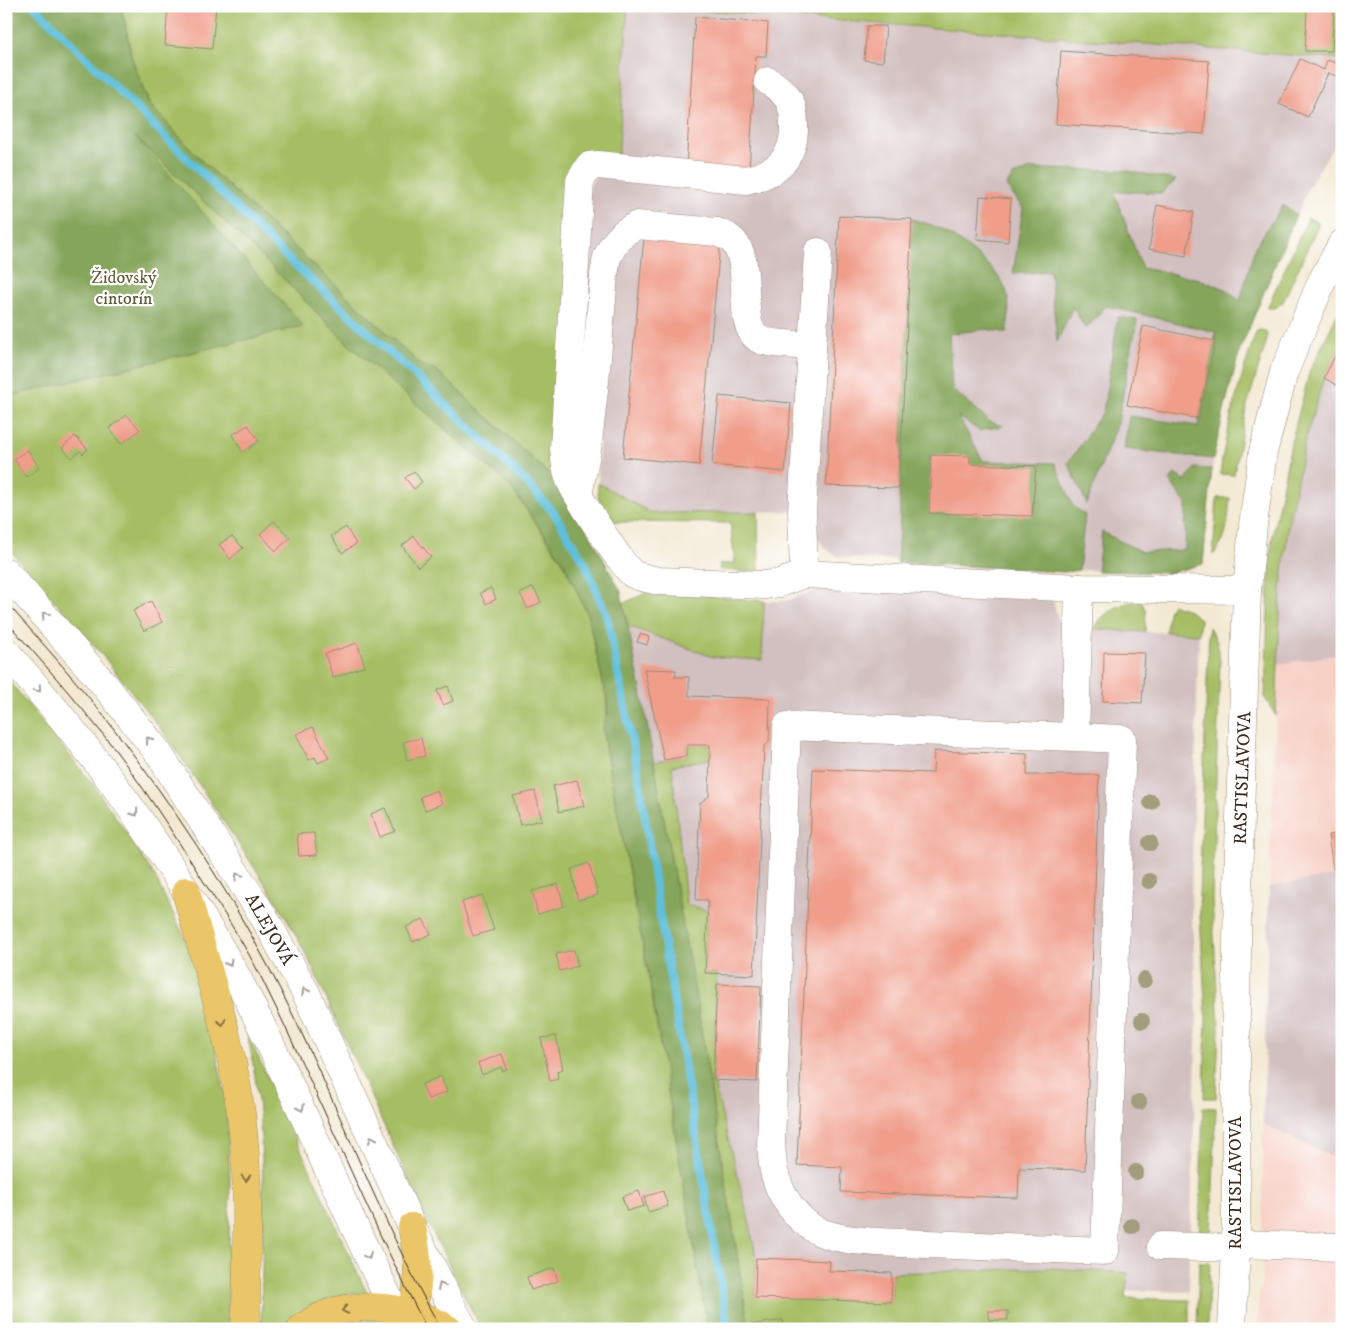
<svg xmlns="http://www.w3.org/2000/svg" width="1348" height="1335" viewBox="0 0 1348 1335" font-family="'IM FELL DW Pica',serif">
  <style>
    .built { fill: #f7d1c6 }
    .industrial { fill: #d2bfbf }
    .green { fill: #a5be64; stroke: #707441 }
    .forest { fill: #84a55a; stroke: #60683c }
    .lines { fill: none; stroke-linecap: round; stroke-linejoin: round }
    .stream { stroke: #5ec0dc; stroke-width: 8 }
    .building { fill: #f09d8a }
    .minor-casing { stroke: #978a78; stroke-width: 29 }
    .highway-casing { stroke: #978a78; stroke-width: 29 }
    .minor { stroke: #fff; stroke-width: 28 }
    .highway { stroke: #ebc669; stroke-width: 28 }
    .tram { stroke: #3b2a1e; stroke-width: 1 }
    .tree { fill: #a29d7c }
    .oneway { stroke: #a79f9a }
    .oneway2 { stroke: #8a7040 }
    .labels { text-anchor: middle; stroke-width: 4.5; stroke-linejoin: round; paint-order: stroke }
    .park-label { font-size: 18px; fill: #605e36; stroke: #fff }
    .street-label { font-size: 18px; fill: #3b2a1e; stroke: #fff }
  </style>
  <rect width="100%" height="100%" fill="#fff"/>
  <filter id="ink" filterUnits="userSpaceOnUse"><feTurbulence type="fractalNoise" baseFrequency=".02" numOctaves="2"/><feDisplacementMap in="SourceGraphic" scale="10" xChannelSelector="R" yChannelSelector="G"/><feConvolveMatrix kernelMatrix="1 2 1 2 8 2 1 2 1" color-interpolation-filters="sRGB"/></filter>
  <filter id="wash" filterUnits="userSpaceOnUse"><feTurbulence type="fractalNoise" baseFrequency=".0096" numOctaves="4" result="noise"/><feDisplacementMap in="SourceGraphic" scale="20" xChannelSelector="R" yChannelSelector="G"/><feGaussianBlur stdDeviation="1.12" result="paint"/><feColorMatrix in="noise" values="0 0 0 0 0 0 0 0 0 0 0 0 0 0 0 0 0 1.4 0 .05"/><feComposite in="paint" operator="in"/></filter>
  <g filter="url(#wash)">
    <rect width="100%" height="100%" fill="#f3e9d2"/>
    <!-- built -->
    <g class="built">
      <path d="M1342,654V874L1269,887L1278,664Z"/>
      <path d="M1263,1124L1342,1162V1329H1257L1259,1294L1262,1283Z"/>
    </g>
    <!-- industrial -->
    <g class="industrial">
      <path d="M628,6L1342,59V133L1309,186L1240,350L1228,394L1217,440L1210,482L1203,564L1170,573L1079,570L1064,572L897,562V560L848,558L836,556L825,548L819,540L815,533L817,511L651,513L598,483L599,444L576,346L590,185L619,143Z"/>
      <path d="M1342,342V654L1278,664L1281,588L1286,546L1296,481L1306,436L1324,378Z"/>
      <path d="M827,586L1052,597L1061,628L1199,634L1191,896L1197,1015L1189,1292L1118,1290L748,1319L699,1015L641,691L628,626L713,657L762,659L764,601H786Z"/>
      <path d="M1342,874V1162L1263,1124L1269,887Z"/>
    </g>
    <!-- green -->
    <g class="green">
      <path d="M6,6H14L129,130L263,258L345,341L510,486L563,562L587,613L607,699V714L603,728L605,747L648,972L708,1329H481L429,1225L309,960L290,924L266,885L168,738L103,656L6,546Z"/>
      <path d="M120,6H628L618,160L576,157L567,315L561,485L436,370L421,365L204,163L149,104L132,59L125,22Z"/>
      <path d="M644,6H1342V59Z"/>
      <path d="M1308,218L1319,223L1283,302L1275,308H1267Z"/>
      <path d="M1342,305V342L1324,378L1306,436L1289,521L1281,588L1276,716L1265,698L1269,578L1272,539L1291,443L1310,370Z"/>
      <path d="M1259,330L1265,331L1267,335L1266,343L1246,409L1234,475L1220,474C1226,426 1241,378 1256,332Z"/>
      <path d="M598,483L651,513L758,512L759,572L719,570L720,564L735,563L730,523L615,522C600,514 597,498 598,483Z"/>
      <path d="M1217,498H1230C1228,518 1228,540 1213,555Z"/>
      <path d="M652,591L764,601L762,660L713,657L628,626L623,603Z"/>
      <path d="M1141,601L1146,611L1145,632L1093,629C1105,611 1119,603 1141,601Z"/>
      <path d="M1172,604L1188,610L1200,619L1199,634L1166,632L1168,612Z"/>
      <path d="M1209,627L1217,642L1220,661L1212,899L1219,1028L1216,1098H1204L1206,1018L1199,898Z"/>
      <path d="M6,677L91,782L119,822L154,875L191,950L206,1003L226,1099L230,1177L228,1329H6Z"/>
      <path d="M687,745H710L709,759L672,766L686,904L708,911L705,973L717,974L713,1080L750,1225L756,1258L755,1297L891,1302L892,1273L1049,1268L1128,1273L1125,1298L1189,1300V1329H749L709,1081L654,762L687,756Z"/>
      <path d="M247,1033L367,1293C334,1292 304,1307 280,1329H261C262,1230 269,1130 247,1033Z"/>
      <path d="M1203,1107L1216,1108L1211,1238H1199Z"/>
      <path d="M1199,1262H1210L1207,1329H1197Z"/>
      <path d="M373,1320L385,1327L384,1329H325L345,1321Z"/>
    </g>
    <!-- forest -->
    <g class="forest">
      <path d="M6,6H120L125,22L132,59L149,104L204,163L421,365L436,370L561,485L589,532L621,592L641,691L699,1015L749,1329H708L648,972L605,747L603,728L607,714V699L587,613L563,561L510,486L345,341L263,258L135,136L303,326L6,397Z"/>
      <path d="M1031,169L1123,170L1176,180L1162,193L1114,192L1142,268L1195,278L1225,289L1240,301L1255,247L1283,205L1296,215L1240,350L1228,394L1213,459L1124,449L1129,416L1198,426L1216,332L1106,306L1086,329L1073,307L1057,342L1050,271L1013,274L1023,208L1006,186L1013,176Z"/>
      <path d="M912,219C921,222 930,224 938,228C959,238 998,268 1006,290C1011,303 1008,320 1007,333L986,329L949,334L952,389L990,422L1003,426L979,431L958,416L983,461L1055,463L1073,506L1085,515L1079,570L1064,572L897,562L900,515L899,488Z"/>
      <path d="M1118,317L1137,320L1118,421L1087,504L1068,463L1103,412Z"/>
      <path d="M1195,468L1212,469L1203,564L1170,573L1097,571L1102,532L1142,552L1185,550L1186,504L1170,481L1175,474L1185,481Z"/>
    </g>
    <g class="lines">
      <!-- stream -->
      <path class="stream" d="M34,6L281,252L420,380L524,480L554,513L585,563L607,617L639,777L658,905L728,1329"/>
    </g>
    <g id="blocks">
      <!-- building -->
      <g class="building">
        <path d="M168,6H216L212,49L165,45Z"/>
        <path d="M1300,6H1334L1332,51H1305L1307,9L1300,8Z"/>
        <path d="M695,17L768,23L766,56H756L749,172L686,169Z"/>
        <path d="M867,26H886L883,62L864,60Z"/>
        <path d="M1061,51L1209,61L1204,134L1056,124Z"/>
        <path d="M1300,59L1324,70L1327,60L1342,65V78L1328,73L1308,117L1279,104Z"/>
        <path d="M980,196L1011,199L1008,242L977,239Z"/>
        <path d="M1157,205L1194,212L1186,256L1149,249Z"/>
        <path d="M839,216L912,219L899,488L826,486Z"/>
        <path d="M644,238L720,245L699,465L623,457Z"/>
        <path d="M1143,326L1215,341L1199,419L1127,405Z"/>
        <path d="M1342,342V388L1324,378Z"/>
        <path d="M719,396L791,403L785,472L712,465Z"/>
        <path d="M127,415L140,430L121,444L109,428Z"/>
        <path d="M248,425L259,441L243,452L232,435Z"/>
        <path d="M75,436L88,449L83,454L80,451L72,458L62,448Z"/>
        <path d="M28,450L39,468L26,477L14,459Z"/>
        <path d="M931,455L970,456V464L1036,466L1032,516L929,513Z"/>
        <path d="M414,471L422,482L414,489L405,478Z"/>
        <path d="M274,521L290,538L276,551L260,534Z"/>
        <path d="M346,527L356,544L342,553L331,536Z"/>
        <path d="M232,536L243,548L230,559L219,544Z"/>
        <path d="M414,536L431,557L418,567L402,546Z"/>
        <path d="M533,587L541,602L528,609L520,594Z"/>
        <path d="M491,588L496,599L486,604L480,593Z"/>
        <path d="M151,601L162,622L144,631L133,611Z"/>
        <path d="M640,634L649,637L647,645L637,642Z"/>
        <path d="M357,643L365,666L333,678L325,654Z"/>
        <path d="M1104,652L1145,653L1142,703L1103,701Z"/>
        <path d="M644,669L676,670L675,677H689V696L770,699L769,741L764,747L754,975L705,973L708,900H696L700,803L709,796L710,745H687V756L664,760Z"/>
        <path d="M448,686L453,701L443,705L437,690Z"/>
        <path d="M313,727L329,758L318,763L315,757L309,760L296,734Z"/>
        <path d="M421,738L425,756L407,760L403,742Z"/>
        <path d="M934,751L1027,754V775H1099L1085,1170L1019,1168L1018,1198L841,1192L842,1167L797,1165L813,769L933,773Z"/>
        <path d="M577,780L584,806L559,812L553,786Z"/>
        <path d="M437,790L442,804L425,810L420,797Z"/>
        <path d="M535,791L542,820L520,825L513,796Z"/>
        <path d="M385,808L395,831L380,837L371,814Z"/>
        <path d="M314,833L317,855L299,856L297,834Z"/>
        <path d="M1342,833V867L1333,869L1328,835Z"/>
        <path d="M589,863L598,895L578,900L571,869Z"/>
        <path d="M558,884L564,906L538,914L532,891Z"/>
        <path d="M482,895L494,930L473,936L462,902Z"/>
        <path d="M423,919L431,934L413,942L406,927Z"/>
        <path d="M574,950L578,966L560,971L556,954Z"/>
        <path d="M717,984L761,986L757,1082L713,1080Z"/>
        <path d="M556,1036L563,1069L557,1071L558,1079L550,1081L541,1038Z"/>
        <path d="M502,1054L507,1069L503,1071L501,1067L482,1075L478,1063Z"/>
        <path d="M441,1076L447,1092L428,1099L422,1084Z"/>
        <path d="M639,1191L644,1206L627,1211L622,1197Z"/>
        <path d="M663,1191L668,1206L648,1212L644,1197Z"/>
        <path d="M756,1258L830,1261L829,1271L892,1273L891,1302L755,1298Z"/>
        <path d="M554,1268L558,1281L531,1290L527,1277Z"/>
        <rect x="989" y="1311" width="19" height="9"/>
        <path d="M783,1320L784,1329H752L751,1325Z"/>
      </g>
    </g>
  </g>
  <g filter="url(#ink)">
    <use href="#blocks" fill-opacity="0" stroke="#978a78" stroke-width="1"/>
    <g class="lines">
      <defs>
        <g id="minor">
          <path d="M768,81C774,85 781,89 786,96C792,103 794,115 794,125C795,158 777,174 746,180L598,165L589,166L580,181L564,448C565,458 565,468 569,478C574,492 623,567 633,574C641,578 651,579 659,581L764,585L780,583L804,574L1079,588L1247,590"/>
          <path d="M578,495L588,443L595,381L604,275L607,257L614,244L625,232L637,225L717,232C721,234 725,235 728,237C758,256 733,324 759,339C766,344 802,345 812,346"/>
          <path d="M6,572L103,683L157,751L264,917L306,993L412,1227L450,1303L464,1329"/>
          <path d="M804,574L802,511L818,252"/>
          <path d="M6,652C80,736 144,819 201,916C212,934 223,952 233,970C295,1087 343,1210 403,1327"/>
          <path d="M1075,737L1122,739L1105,1251L877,1242C857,1241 838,1239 820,1232C797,1222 779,1194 774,1171C772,1162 772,1153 771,1144L787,726L1075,737L1079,588"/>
          <path d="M1236,1244L1342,1247"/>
          <path d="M1161,1246L1236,1248"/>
          <path d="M1232,1329L1236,1248V1015L1238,882L1247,590L1253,525L1263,452L1284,372L1322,281L1342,244"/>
        </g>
        <g id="highway">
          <path d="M186,891C207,970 235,1049 243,1131C250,1197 246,1263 246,1329"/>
          <path d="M301,1329C341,1296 407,1304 448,1329"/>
          <path d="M405,1329C421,1294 420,1264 412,1227"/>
        </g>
      </defs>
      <!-- minor casing -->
      <use href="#minor" class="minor-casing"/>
      <!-- highway casing -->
      <use href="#highway" class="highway-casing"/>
      <!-- minor -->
      <use href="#minor" class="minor"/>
      <!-- highway -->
      <use href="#highway" class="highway"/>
      <!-- tram -->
      <g class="tram">
        <path d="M6,602C44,645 82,687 117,733C173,806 225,885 268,966C331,1084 375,1212 441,1329"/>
        <path d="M6,621C40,659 74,698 106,738C141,783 172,831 202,879C222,910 243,942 260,975C319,1092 366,1214 427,1329"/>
      </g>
    </g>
    <!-- trees -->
    <g class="tree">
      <circle cx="1151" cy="802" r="8"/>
      <circle cx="1150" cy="843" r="8"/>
      <circle cx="1149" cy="881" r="8"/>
      <circle cx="1144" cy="980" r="8"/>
      <circle cx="1142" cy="1021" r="8"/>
      <circle cx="1139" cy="1102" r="8"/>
      <circle cx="1136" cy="1172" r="8"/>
      <circle cx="1132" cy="1226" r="8"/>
    </g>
    <!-- one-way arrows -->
    <defs><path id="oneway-chevron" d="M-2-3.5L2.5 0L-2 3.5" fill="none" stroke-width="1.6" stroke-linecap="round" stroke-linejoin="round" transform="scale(1.25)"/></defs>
    <g class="oneway">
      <use href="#oneway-chevron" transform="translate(45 615) rotate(-131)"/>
      <use href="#oneway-chevron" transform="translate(38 689) rotate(50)"/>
      <use href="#oneway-chevron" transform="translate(149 740) rotate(-128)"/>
      <use href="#oneway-chevron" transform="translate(135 813) rotate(55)"/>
      <use href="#oneway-chevron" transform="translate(238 876) rotate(-123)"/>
      <use href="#oneway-chevron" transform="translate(229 963) rotate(60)"/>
      <use href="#oneway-chevron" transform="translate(305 991) rotate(-117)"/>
      <use href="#oneway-chevron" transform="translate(301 1108) rotate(66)"/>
      <use href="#oneway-chevron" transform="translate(372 1139) rotate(-114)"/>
      <use href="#oneway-chevron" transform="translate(368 1256) rotate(64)"/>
      <use href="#oneway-chevron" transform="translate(441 1286) rotate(-116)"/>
    </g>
    <g class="oneway2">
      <use href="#oneway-chevron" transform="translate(222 1022) rotate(75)"/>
      <use href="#oneway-chevron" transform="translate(246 1178) rotate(88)"/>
      <use href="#oneway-chevron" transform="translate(345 1310) rotate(169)"/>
    </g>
  </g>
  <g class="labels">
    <!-- park labels -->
    <g class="park-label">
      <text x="124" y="283">Židovský<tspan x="124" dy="21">cintorín</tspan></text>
    </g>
    <!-- street labels -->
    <g class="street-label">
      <text transform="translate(1242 778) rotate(-88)" y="6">RASTISLAVOVA</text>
      <text transform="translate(270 929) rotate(60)" y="6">ALEJOVÁ</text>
      <text transform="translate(1235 1183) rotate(-90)" y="6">RASTISLAVOVA</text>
    </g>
  </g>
  <!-- margin -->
  <rect width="1348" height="1335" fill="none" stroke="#fff" stroke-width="25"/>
</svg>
